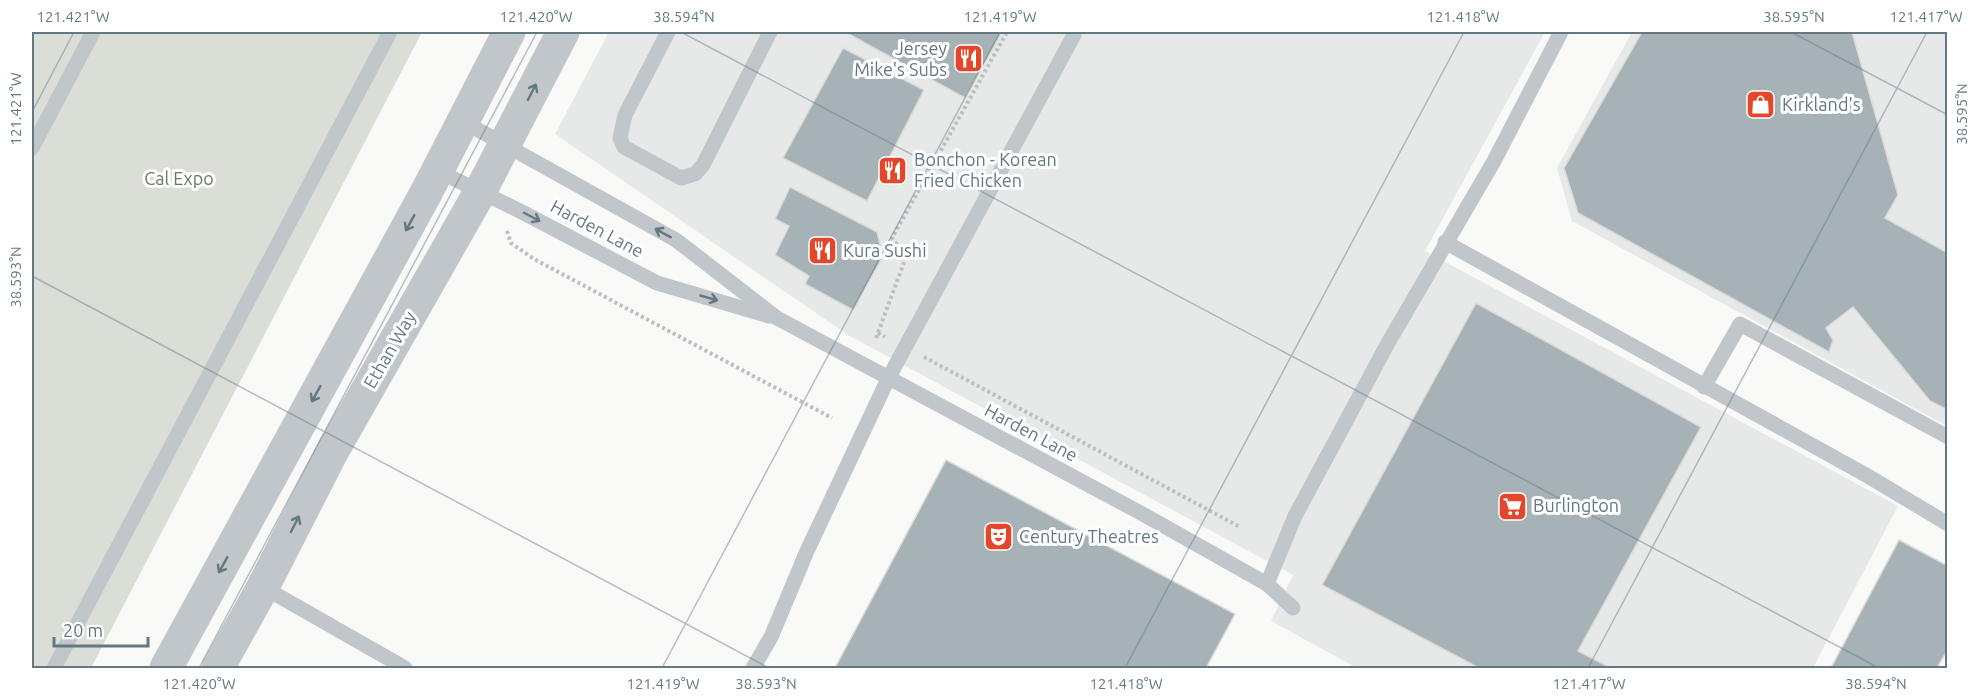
<svg xmlns="http://www.w3.org/2000/svg" width="1979" height="700" viewBox="0 0 1979 700" font-family="Ubuntu,sans-serif">
  <style>
    .built { fill: #e7e9e8 }
    .green { fill: #daded6 }
    .building { fill: #a7b2b6; stroke: #dbdbd9; stroke-width: 1.5 }
    .lines { fill: none; stroke-linecap: round; stroke-linejoin: round }
    .path { stroke: #babfc1; stroke-width: 4; stroke-dasharray: 3 3; stroke-linecap: butt }
    .service { stroke: #c0c6c9; stroke-width: 15 }
    .tertiary { stroke: #c0c6c9; stroke-width: 33 }
    .oneway { stroke: #647882 }
    .ticks { fill: none; stroke: #647882; stroke-width: 1.5; stroke-opacity: 0.45 }
    .labels { text-anchor: middle; stroke-width: 6; stroke-linejoin: round; paint-order: stroke }
    .poi-label { font-size: 18px; fill: #647882; stroke: #fff; text-anchor: start }
    .park-label { font-size: 18px; fill: #697a63; stroke: #fff }
    .street-label { font-size: 18px; fill: #647882; stroke: #fff }
    .neatline { fill: none; stroke: #647882; stroke-width: 2 }
    .ticks-label { font-size: 15px; text-anchor: middle; fill: #647882 }
  </style>
  <rect width="100%" height="100%" fill="#f9f9f7"/>
  <!-- built -->
  <g class="built">
    <path d="M609,32H1545L1425,251L1898,506L1813,668H1357L1271,621L1293,575L848,335L555,134Z"/>
    <path d="M1632,32H1947V426L1572,221L1557,168Z"/>
  </g>
  <!-- green -->
  <path class="green" d="M32,32H422L91,668H32Z"/>
  <!-- building -->
  <g class="building">
    <path d="M845,32H1002L965,98Z"/>
    <path d="M1642,32H1852L1898,195L1885,218L1948,253V410L1930,401L1853,307L1826,328L1833,340L1829,352L1578,213L1564,168Z"/>
    <path d="M843,48L924,90L867,201L783,158Z"/>
    <path d="M790,187L877,232L883,256L853,310L805,284L809,276L775,255L789,226L775,219Z"/>
    <path d="M1476,303L1701,427L1578,651L1611,668H1479L1322,585Z"/>
    <path d="M946,460L1235,614L1206,668H835Z"/>
    <path d="M1899,540L1948,566V649L1937,668H1831Z"/>
  </g>
  <g class="lines">
    <!-- path -->
    <g class="path">
      <path d="M507,231L511,243L534,259L832,418"/>
      <path d="M878,333L885,337"/>
      <path d="M876,338L906,257L892,238L1007,32"/>
      <path d="M924,357L1240,527"/>
    </g>
    <!-- service -->
    <g class="service">
      <path d="M668,32L625,115L620,138L624,147L681,178L695,174L703,165L770,32"/>
      <path d="M464,122L676,240L777,318L1139,512L1267,584L1293,608"/>
      <path d="M32,148L93,32"/>
      <path d="M438,171L520,211L657,283L769,316"/>
      <path d="M1445,242L1866,475L1948,524"/>
      <path d="M1704,387L1740,324L1948,437"/>
      <path d="M1267,584L1295,516L1388,343L1494,161L1561,32"/>
      <path d="M263,587L405,668"/>
      <path d="M54,668L390,32"/>
      <path d="M753,668L771,637L807,551L888,379L1074,35"/>
    </g>
    <!-- tertiary -->
    <g class="tertiary">
      <path d="M166,668L426,193L509,32"/>
      <path d="M218,668L263,587L332,452L480,192L563,32"/>
    </g>
  </g>
  <!-- one-way arrows -->
  <defs><path id="oneway-shaft" d="M-6 0H5M1.5-3L5.5 0L1.5 3" fill="none" stroke-width="1.6" stroke-linecap="round" stroke-linejoin="round" transform="scale(1.5)"/></defs>
  <g class="oneway">
    <use href="#oneway-shaft" transform="translate(532 92) rotate(-63)"/>
    <use href="#oneway-shaft" transform="translate(532 217) rotate(28)"/>
    <use href="#oneway-shaft" transform="translate(410 223) rotate(119)"/>
    <use href="#oneway-shaft" transform="translate(663 233) rotate(-151)"/>
    <use href="#oneway-shaft" transform="translate(709 298) rotate(16)"/>
    <use href="#oneway-shaft" transform="translate(316 394) rotate(119)"/>
    <use href="#oneway-shaft" transform="translate(295 524) rotate(-63)"/>
    <use href="#oneway-shaft" transform="translate(223 565) rotate(119)"/>
  </g>
  <!-- ticks -->
  <path class="ticks" d="M681,32L1879,668M1791,32L1948,115M32,112L74,32M32,276L769,668M199,668L537,32M662,668L1000,32M1125,668L1464,32M1588,668L1927,32"/>
  <!-- icons -->
  <defs>
    <symbol id="restaurant-square" viewBox="-11 -11 22 22"><rect x="-9" y="-9" width="18" height="18" rx="4" fill="#e4462c" stroke="#fff"/><path d="M-5-6h1v4h1v-4h1v4h1v-4h1v5L-1.5 .5V6h-2V.5L-5-1ZM5-6V6H3V1.5H1.5Q1.5-4 5-6Z" fill="#fff"/></symbol>
    <symbol id="shop-square" viewBox="-11 -11 22 22"><rect x="-9" y="-9" width="18" height="18" rx="4" fill="#e4462c" stroke="#fff"/><path d="M-5-2.5h2.3a2.7 3.5 0 0 1 5.4 0H5L5.5 6h-11ZM-1.5-2.5h3a1.5 2.3 0 0 0-3 0Z" fill="#fff"/></symbol>
    <symbol id="supermarket-square" viewBox="-11 -11 22 22"><rect x="-9" y="-9" width="18" height="18" rx="4" fill="#e4462c" stroke="#fff"/><path d="M-6-5.5h2.5l.6 2H6L4.5 2H-2.5L-4.4-4H-6ZM-1.5 3.2a1.3 1.3 0 1 0 .1 0ZM3 3.2a1.3 1.3 0 1 0 .1 0Z" fill="#fff"/></symbol>
    <symbol id="theatre-square" viewBox="-11 -11 22 22"><rect x="-9" y="-9" width="18" height="18" rx="4" fill="#e4462c" stroke="#fff"/><path d="M-5-5.5Q0-4 5-5.5V0Q5 5 0 6Q-5 5-5 0ZM-3.3-2.5H-1v1.5H-3.3ZM1-2.5H3.3v1.5H1ZM-2.8 1Q0 5.5 2.8 1Z" fill="#fff"/></symbol>
  </defs>
  <g fill-rule="evenodd">
    <use href="#restaurant-square" x="952" y="42" width="33" height="33"/>
    <use href="#shop-square" x="1744" y="88" width="33" height="33"/>
    <use href="#restaurant-square" x="876" y="154" width="33" height="33"/>
    <use href="#restaurant-square" x="806" y="234" width="33" height="33"/>
    <use href="#supermarket-square" x="1496" y="490" width="33" height="33"/>
    <use href="#theatre-square" x="982" y="520" width="33" height="33"/>
  </g>
  <g class="labels">
    <!-- poi labels -->
    <g class="poi-label">
      <text x="947" y="55" text-anchor="end">Jersey<tspan x="947" dy="21">Mike's Subs</tspan></text>
      <text x="1782" y="111">Kirkland's</text>
      <text x="914" y="166">Bonchon - Korean<tspan x="914" dy="21">Fried Chicken</tspan></text>
      <text x="843" y="257">Kura Sushi</text>
      <text x="1533" y="512">Burlington</text>
      <text x="1019" y="543">Century Theatres</text>
    </g>
    <!-- park labels -->
    <g class="park-label">
      <text x="179" y="185">Cal Expo</text>
    </g>
    <!-- street labels -->
    <g class="street-label">
      <text transform="translate(597 229) rotate(28)" y="6">Harden Lane</text>
      <text transform="translate(390 350) rotate(-60)" y="6">Ethan Way</text>
      <text transform="translate(1031 433) rotate(28)" y="6">Harden Lane</text>
    </g>
  </g>
  <!-- border -->
  <rect width="1979" height="700" fill="none" stroke="#ffffff" stroke-width="66"/>
  <!-- scale -->
  <path d="M54 637v9h94v-9" fill="none" stroke="#647882" stroke-width="3"/>
  <text x="63" y="637" font-size="18" fill="#647882" stroke="#ffffff" stroke-width="4.5" paint-order="stroke">20 m</text>
  <rect x="33" y="33" width="1913" height="634" class="neatline"/>
  <g class="ticks-label">
    <text x="73" y="22">121.421°W</text>
    <text x="536" y="22">121.420°W</text>
    <text x="684" y="22">38.594°N</text>
    <text x="1000" y="22">121.419°W</text>
    <text x="1463" y="22">121.418°W</text>
    <text x="1794" y="22">38.595°N</text>
    <text x="1926" y="22">121.417°W</text>
    <text transform="translate(16 109) rotate(-90)" y="5">121.421°W</text>
    <text transform="translate(1962 114) rotate(-90)" y="5">38.595°N</text>
    <text transform="translate(16 277) rotate(-90)" y="5">38.593°N</text>
    <text x="199" y="689">121.420°W</text>
    <text x="663" y="689">121.419°W</text>
    <text x="766" y="689">38.593°N</text>
    <text x="1126" y="689">121.418°W</text>
    <text x="1589" y="689">121.417°W</text>
    <text x="1876" y="689">38.594°N</text>
  </g>
</svg>
